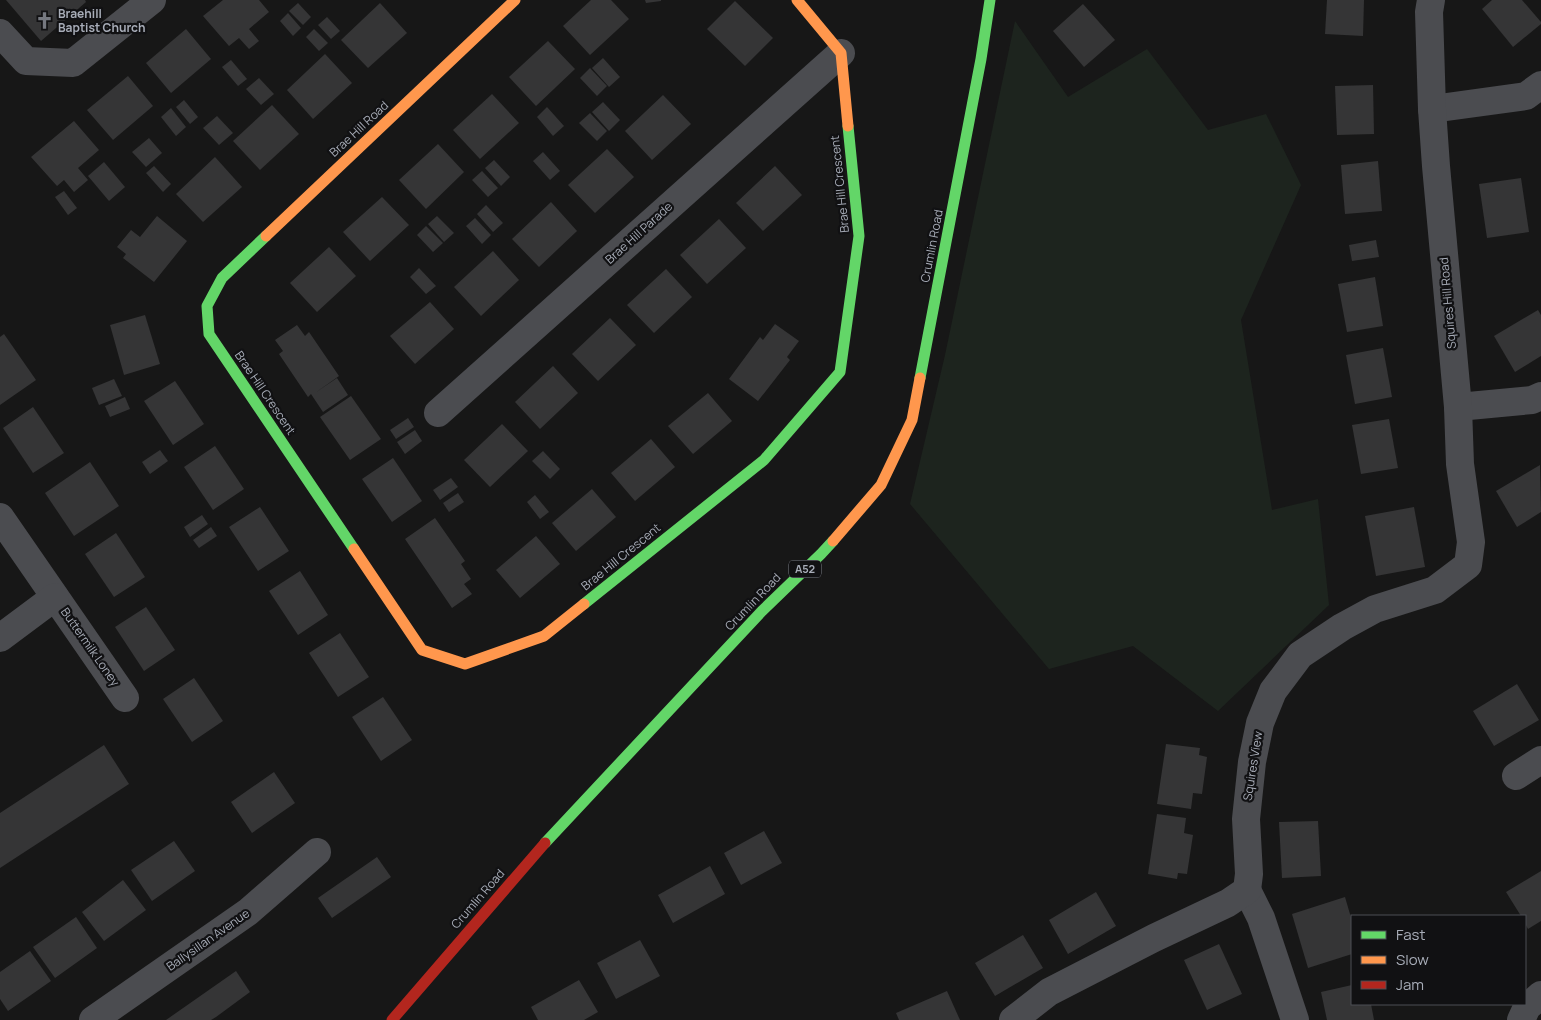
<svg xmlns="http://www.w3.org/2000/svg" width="1541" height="1020" viewBox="0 0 1541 1020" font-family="Manrope,sans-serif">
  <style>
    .green { fill: #1d241e }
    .building { fill: #353536 }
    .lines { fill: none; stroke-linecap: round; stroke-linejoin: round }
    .street { stroke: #4b4c50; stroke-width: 28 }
    .fast { stroke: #63d668; stroke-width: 11 }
    .slow { stroke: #ff974d; stroke-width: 11 }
    .jam { stroke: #b3261e; stroke-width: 11 }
    .labels { text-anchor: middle; stroke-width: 4.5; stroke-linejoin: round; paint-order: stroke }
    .shield { fill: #111113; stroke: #7b7e86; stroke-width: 1 }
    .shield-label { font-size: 11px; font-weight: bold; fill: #a8adb8 }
    .poi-label { font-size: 12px; font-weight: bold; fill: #a8adb8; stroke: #111113; text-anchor: start }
    .street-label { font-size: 12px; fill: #a8adb8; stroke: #111113 }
  </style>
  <rect width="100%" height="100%" fill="#171717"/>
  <!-- green -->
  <path class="green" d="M1015,21L1068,97L1147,49L1208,130L1266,114L1301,185L1241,320L1272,510L1318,499L1329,605L1218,711L1133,646L1049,669L910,504L945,355Z"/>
  <!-- building -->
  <g class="building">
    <path d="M6,0H85L86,2L41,41Z"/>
    <path d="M223,0H259L269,12L249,29L259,41L249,49L239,38L229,46L203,16Z"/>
    <path d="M591,0H611L629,19L590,55L563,26Z"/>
    <path d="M645,0H661V1L646,3Z"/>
    <path d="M1327,0H1364L1363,36L1325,34Z"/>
    <path d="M1492,0H1522L1541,22V24L1513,47L1482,9Z"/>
    <path d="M735,1L773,38L745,66L707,29Z"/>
    <path d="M298,3L311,17L303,25L289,11Z"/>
    <path d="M380,3L407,33L368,68L341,40Z"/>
    <path d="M1083,4L1115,40L1084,67L1053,31Z"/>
    <path d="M288,13L301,28L293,36L280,21Z"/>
    <path d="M327,17L340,31L331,39L318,25Z"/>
    <path d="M186,29L211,59L171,93L146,63Z"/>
    <path d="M314,29L328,43L319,51L306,37Z"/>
    <path d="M548,41L575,69L536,106L509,77Z"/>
    <path d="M325,54L352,83L313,119L287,90Z"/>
    <path d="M603,58L620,77L609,87L592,68Z"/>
    <path d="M231,60L247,79L238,86L222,67Z"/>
    <path d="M590,68L607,86L597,96L580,78Z"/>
    <path d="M128,76L153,106L113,140L87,110Z"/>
    <path d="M259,78L274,94L261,105L246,89Z"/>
    <path d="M1373,85L1374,134L1337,135L1335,86Z"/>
    <path d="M492,94L519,123L480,159L453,130Z"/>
    <path d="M663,95L691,124L652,160L625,131Z"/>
    <path d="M184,100L198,117L190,124L176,107Z"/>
    <path d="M603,102L620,120L609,131L592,112Z"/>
    <path d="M272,105L299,134L260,170L233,141Z"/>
    <path d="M547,107L564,126L553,136L537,117Z"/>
    <path d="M171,108L186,127L176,136L161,117Z"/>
    <path d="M590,113L607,131L597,141L579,123Z"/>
    <path d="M217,116L233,133L219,145L203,128Z"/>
    <path d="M74,121L99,150L78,168L88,180L74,192L64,180L57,186L31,157Z"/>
    <path d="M149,138L162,153L146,167L132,152Z"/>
    <path d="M438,144L464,172L426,209L399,180Z"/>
    <path d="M607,149L634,177L595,213L568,185Z"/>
    <path d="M543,152L560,171L550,180L533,161Z"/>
    <path d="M215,157L242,187L203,222L176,194Z"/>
    <path d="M494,160L510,177L501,186L485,168Z"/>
    <path d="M1378,161L1382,211L1345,214L1341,165Z"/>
    <path d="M104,162L125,187L109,201L88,176Z"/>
    <path d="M154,166L171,184L163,192L146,173Z"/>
    <path d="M775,166L802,195L763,231L736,203Z"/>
    <path d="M482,171L498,188L488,197L472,180Z"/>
    <path d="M1521,178L1529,232L1487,238L1479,184Z"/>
    <path d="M64,191L77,208L68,215L55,197Z"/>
    <path d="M382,197L409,225L370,261L343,232Z"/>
    <path d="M551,202L577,231L539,267L512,239Z"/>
    <path d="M486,205L503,223L493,232L477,214Z"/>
    <path d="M157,216L187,241L154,282L123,258L126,254L117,247L131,230L140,237Z"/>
    <path d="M437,216L454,233L444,242L428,224Z"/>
    <path d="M475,218L491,235L482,244L466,226Z"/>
    <path d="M719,219L746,248L707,284L680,255Z"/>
    <path d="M426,226L443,243L433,252L417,235Z"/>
    <path d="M1376,240L1379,257L1352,261L1349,245Z"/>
    <path d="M329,247L356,276L317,312L290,283Z"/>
    <path d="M493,251L519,280L481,316L454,287Z"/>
    <path d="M419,268L436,286L426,294L410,277Z"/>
    <path d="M666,269L692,297L654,333L627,305Z"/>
    <path d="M1375,277L1383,326L1347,332L1338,284Z"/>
    <path d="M430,302L454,329L415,364L390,336Z"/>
    <path d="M1538,310L1541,315V356L1515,372L1494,336Z"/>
    <path d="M145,315L160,364L124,375L110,325Z"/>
    <path d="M610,318L636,345L598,381L572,354Z"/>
    <path d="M775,324L799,341L787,357L790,360L758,401L729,379L760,337L763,340Z"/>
    <path d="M297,325L305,336L309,332L339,376L315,393L337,378L348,395L323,412L311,394L308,397L279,354L283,351L275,340Z"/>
    <path d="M4,334L36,380L0,405V337Z"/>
    <path d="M1383,348L1392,397L1355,404L1346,355Z"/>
    <path d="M553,366L578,393L540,429L515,402Z"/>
    <path d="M114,379L122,396L99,405L92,388Z"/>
    <path d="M175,381L204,424L173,445L144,401Z"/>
    <path d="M708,393L732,421L693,454L668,426Z"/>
    <path d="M351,396L381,439L350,460L320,417Z"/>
    <path d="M125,397L130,409L110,417L105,406Z"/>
    <path d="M33,407L64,453L33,473L3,428Z"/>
    <path d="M408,418L414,427L396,439L390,430Z"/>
    <path d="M1389,419L1398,468L1361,474L1352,425Z"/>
    <path d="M502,424L528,451L490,487L464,460Z"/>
    <path d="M415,430L422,441L405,454L397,442Z"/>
    <path d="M651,439L675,467L635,501L611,473Z"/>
    <path d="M215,446L244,489L213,510L184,467Z"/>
    <path d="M160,450L168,461L150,474L142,462Z"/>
    <path d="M543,451L560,469L550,479L532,461Z"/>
    <path d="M393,458L422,501L392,522L362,479Z"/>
    <path d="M90,462L119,506L74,536L45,493Z"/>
    <path d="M1540,465L1541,512L1517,527L1496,491Z"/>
    <path d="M451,478L458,487L440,500L433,490Z"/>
    <path d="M592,489L616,517L576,551L552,523Z"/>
    <path d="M458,493L464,502L449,512L443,503Z"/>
    <path d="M535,495L549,512L540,519L527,502Z"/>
    <path d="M260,507L289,551L258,571L229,527Z"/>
    <path d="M1414,507L1425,567L1376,576L1365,516Z"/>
    <path d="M202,515L208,524L190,537L184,527Z"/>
    <path d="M435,518L465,561L461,564L471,579L464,584L472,594L452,608L405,539Z"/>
    <path d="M211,527L217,536L199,548L193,540Z"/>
    <path d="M116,533L145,577L114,597L85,554Z"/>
    <path d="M536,536L560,564L520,598L496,570Z"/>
    <path d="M300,571L328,615L298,635L269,591Z"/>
    <path d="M146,607L175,650L144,671L115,627Z"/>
    <path d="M340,633L369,677L338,697L309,653Z"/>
    <path d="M194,678L223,721L192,742L163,699Z"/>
    <path d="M1517,684L1539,720L1494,746L1473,711Z"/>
    <path d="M383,697L412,740L381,761L352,717Z"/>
    <path d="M1166,744L1200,748L1199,755L1207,757L1202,794L1193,793L1191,809L1157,804Z"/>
    <path d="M104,745L129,784L0,868V813Z"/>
    <path d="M274,772L295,803L252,833L231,802Z"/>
    <path d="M1157,814L1186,818L1184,833L1193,835L1187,874L1178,873L1177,879L1148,874Z"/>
    <path d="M1318,821L1321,876L1282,878L1279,822Z"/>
    <path d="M764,831L782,863L741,885L724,853Z"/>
    <path d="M174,841L195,871L152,901L131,870Z"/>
    <path d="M377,857L391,877L332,918L318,898Z"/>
    <path d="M710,866L725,894L673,923L658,895Z"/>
    <path d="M1541,871V921L1528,929L1525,923V916H1521L1506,892Z"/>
    <path d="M123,880L146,910L104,941L82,912Z"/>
    <path d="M1096,892L1116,926L1068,954L1049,920Z"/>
    <path d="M1345,897L1352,921V954L1308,968L1292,914Z"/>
    <path d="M76,917L97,948L55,978L33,947Z"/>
    <path d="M1023,935L1043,968L995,996L975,963Z"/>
    <path d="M640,940L660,976L616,999L597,963Z"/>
    <path d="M1219,944L1242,994L1207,1010L1184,960Z"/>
    <path d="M30,951L51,981L8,1011L0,999V972Z"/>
    <path d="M236,971L250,992L216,1017L211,1020H166Z"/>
    <path d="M579,980L598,1012L584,1020H538L531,1007Z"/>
    <path d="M1352,985V1004H1371L1374,1020H1327L1321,992Z"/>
    <path d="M947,991L960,1020H899L896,1013Z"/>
  </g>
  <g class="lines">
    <!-- street -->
    <g class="street">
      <path d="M0,33L26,61L73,63L152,0"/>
      <path d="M1432,109L1526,96L1541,85"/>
      <path d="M1458,407L1532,400L1541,396"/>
      <path d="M438,413L841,53"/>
      <path d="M0,517L125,698"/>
      <path d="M0,638L55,597"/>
      <path d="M1516,776L1541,760"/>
      <path d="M1247,890L1261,918L1295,1020"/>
      <path d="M93,1020L248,912L317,852"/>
      <path d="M1013,1020L1049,992L1154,938L1228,903L1247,890L1249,874L1246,819L1252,762L1260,723L1273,691L1300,655L1342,627L1375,609L1435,590L1468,565L1471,542L1460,464L1458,407L1436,166L1432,109L1429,12L1431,0"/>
      <path d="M1521,1020L1527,1007L1541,995"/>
    </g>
    <!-- fast -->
    <g class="fast">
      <path d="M266,236L222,278L207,306L209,334L354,549"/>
      <path d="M920,378L981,59L990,0"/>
      <path d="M584,604L764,460L840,372L859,236L848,126"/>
      <path d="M545,843L762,611L821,554L833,541"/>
    </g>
    <!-- slow -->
    <g class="slow">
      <path d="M797,0L841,53L848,126"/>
      <path d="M266,236L515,0"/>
      <path d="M833,541L881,485L912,420L920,378"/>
      <path d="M354,549L422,650L465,664L544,636L584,604"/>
    </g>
    <!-- jam -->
    <path class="jam" d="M392,1020L545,843"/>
  </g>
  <!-- icons -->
  <defs>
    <symbol id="church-bare" viewBox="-9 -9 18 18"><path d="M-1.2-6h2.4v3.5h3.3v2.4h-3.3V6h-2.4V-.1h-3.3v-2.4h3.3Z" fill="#757880" stroke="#111113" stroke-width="2.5" paint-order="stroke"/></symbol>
  </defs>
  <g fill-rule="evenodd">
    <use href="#church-bare" x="32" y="8" width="25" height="25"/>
  </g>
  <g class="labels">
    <!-- shield labels -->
    <rect class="shield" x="789" y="560.5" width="32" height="17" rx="4"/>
    <g class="shield-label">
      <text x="805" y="573">A52</text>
    </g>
    <!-- poi labels -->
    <g class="poi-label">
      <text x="58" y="18">Braehill<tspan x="58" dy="14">Baptist Church</tspan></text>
    </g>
    <!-- street labels -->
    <g class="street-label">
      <text transform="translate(359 129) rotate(-43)" y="4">Brae Hill Road</text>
      <text transform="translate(840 184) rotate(-96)" y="4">Brae Hill Crescent</text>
      <text transform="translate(639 233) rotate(-42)" y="4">Brae Hill Parade</text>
      <text transform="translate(932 246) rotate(-79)" y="4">Crumlin Road</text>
      <text transform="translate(1448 303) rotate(-95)" y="4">Squires Hill Road</text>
      <text transform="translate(265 393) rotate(56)" y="4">Brae Hill Crescent</text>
      <text transform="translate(621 557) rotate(-39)" y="4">Brae Hill Crescent</text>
      <text transform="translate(753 602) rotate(-46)" y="4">Crumlin Road</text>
      <text transform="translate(90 647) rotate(55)" y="4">Buttermilk Loney</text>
      <text transform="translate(1253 766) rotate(-81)" y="4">Squires View</text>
      <text transform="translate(478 899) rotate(-49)" y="4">Crumlin Road</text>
      <text transform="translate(208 940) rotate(-35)" y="4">Ballysillan Avenue</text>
    </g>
  </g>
  <!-- legend -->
  <rect x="1351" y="915" width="175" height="90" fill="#111113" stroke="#4d4f55"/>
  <rect x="1361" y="931" width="25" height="8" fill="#63d668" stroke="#4d4f55"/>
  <text x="1396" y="940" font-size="15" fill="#a8adb8">Fast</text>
  <rect x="1361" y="956" width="25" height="8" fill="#ff974d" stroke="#4d4f55"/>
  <text x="1396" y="965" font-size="15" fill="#a8adb8">Slow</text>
  <rect x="1361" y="981" width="25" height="8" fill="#b3261e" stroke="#4d4f55"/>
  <text x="1396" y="990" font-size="15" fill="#a8adb8">Jam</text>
</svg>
